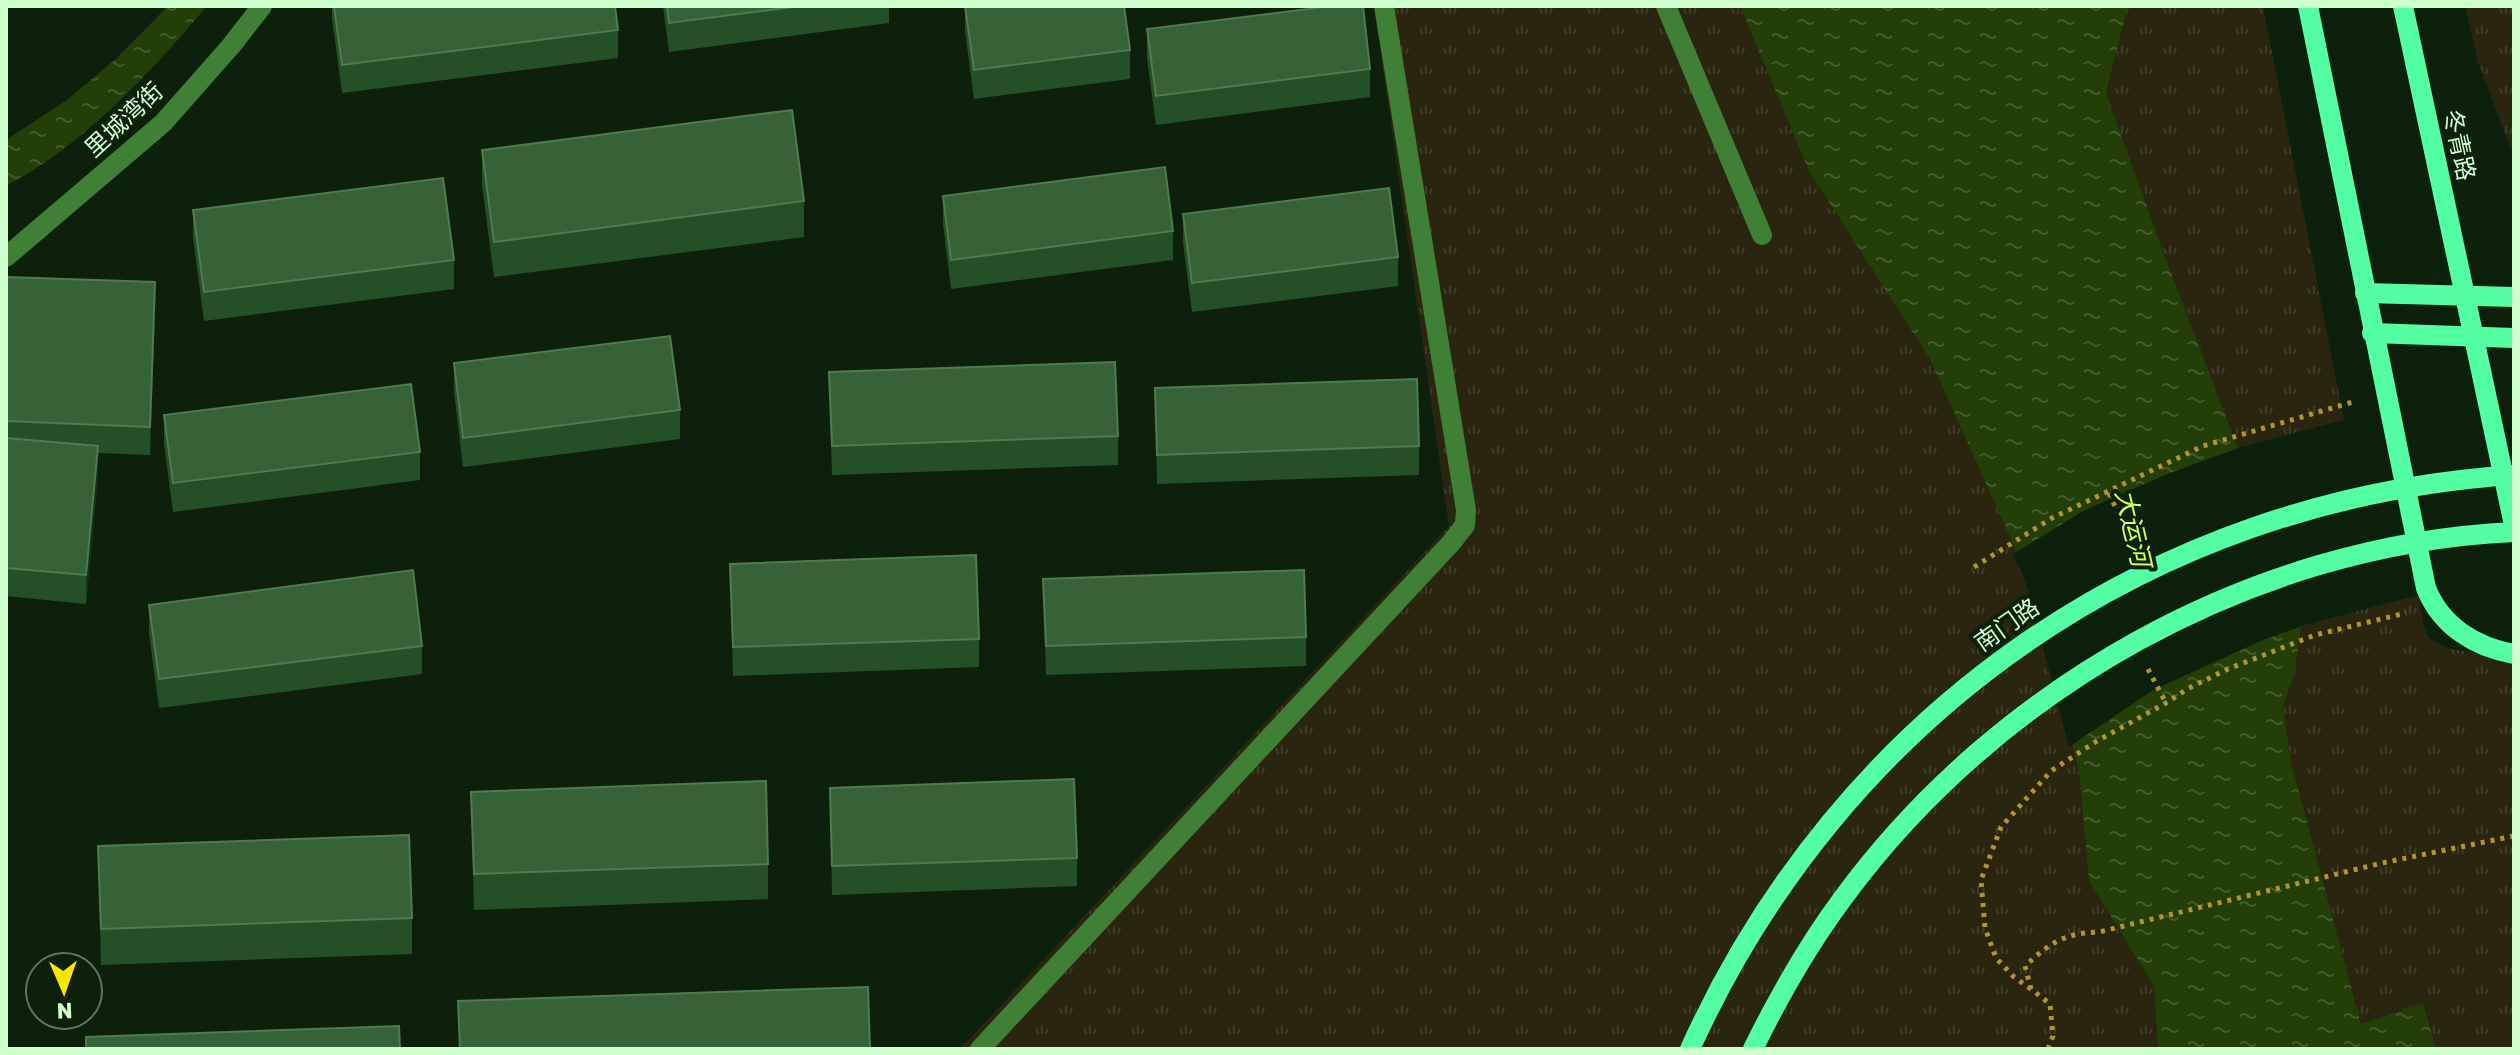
<svg xmlns="http://www.w3.org/2000/svg" width="2520" height="1055" viewBox="0 0 2520 1055" font-family="Rubik,'Noto Sans SC',sans-serif">
  <style>
    .park { fill: url(#park-tufts) }
    .water { fill: url(#water-ripples) }
    .pier { fill: #0c200c }
    .lines { fill: none; stroke-linecap: round; stroke-linejoin: round }
    .path { stroke: #b4952b; stroke-width: 5; stroke-dasharray: 4 6; stroke-linecap: butt }
    .minor { stroke: #408036; stroke-width: 20 }
    .major { stroke: #53ffa2; stroke-width: 20 }
    .major-bridge { stroke: #53ffa2; stroke-width: 20 }
    .wall { fill: #254f26 }
    .shaded-wall { fill: #133414 }
    .building { fill: #376238; stroke: #4f7b4f; stroke-width: 2 }
    .labels { text-anchor: middle; stroke-width: 8; stroke-linejoin: round; paint-order: stroke }
    .street-label { font-size: 24px; fill: #ceffcc; stroke: #0c200c }
    .water-label { font-size: 26px; font-style: italic; fill: #ceff5a; stroke: #0c200c }
  </style>
  <defs>
    <pattern id="park-tufts" width="24" height="20" patternUnits="userSpaceOnUse" patternTransform="scale(2)"><rect width="24" height="20" fill="#2a250f"/><path d="M3 7l-1-3M5 7V3M7 7l1-3M15 17l-1-3M17 17v-4M19 17l1-3" fill="none" stroke="#3e3b26"/></pattern>
    <pattern id="water-ripples" width="26" height="14" patternUnits="userSpaceOnUse" patternTransform="scale(2)"><rect width="26" height="14" fill="#243e08"/><path d="M2 4q2-2 4 0t4 0M15 11q2-2 4 0t4 0" fill="none" stroke="#435b2b"/></pattern>
  </defs>
  <rect width="100%" height="100%" fill="#0c200c"/>
  <!-- park -->
  <g class="park">
    <path d="M1374,6H1740L1809,171L1930,359L2031,584L2079,771L2089,881L2154,986L2158,1049H960L1449,526Z"/>
    <path d="M2128,6H2263L2344,420L2238,448L2165,257L2106,91Z"/>
    <path d="M2465,6H2514V157L2478,62Z"/>
    <path d="M2419,595C2421,606 2422,621 2426,632C2436,656 2492,652 2514,654V1049H2436L2423,1003L2361,1024L2291,762L2283,706L2295,671L2301,626Z"/>
  </g>
  <!-- water -->
  <g class="water">
    <path d="M168,6H207C150,73 85,144 6,186V140L67,100L117,58Z"/>
    <path d="M1740,6H2128L2106,92L2165,257L2257,498L2301,626L2295,671L2283,706L2291,762L2361,1024L2423,1003L2436,1049H2158L2154,986L2089,881L2079,771L2031,584L1930,359L1809,171Z"/>
  </g>
  <!-- pier -->
  <path class="pier" d="M2241,447L2305,625L2263,640L2153,690L2069,747L2027,586L2013,554L2085,510L2170,473Z"/>
  <g class="lines">
    <!-- path -->
    <g class="path">
      <path d="M2109,493L2133,546"/>
      <path d="M1974,567L2052,518L2203,446L2356,401"/>
      <path d="M2148,669L2166,703"/>
      <path d="M2031,989L2014,977L1996,958L1985,928L1981,880L2001,827L2051,771L2097,741L2166,703L2189,688L2228,669L2315,635L2406,613"/>
      <path d="M2048,1049L2053,1036L2050,1004L2031,989L2025,966C2050,943 2064,933 2099,932L2382,863L2514,836"/>
    </g>
    <!-- minor -->
    <g class="minor">
      <path d="M1666,6L1762,235"/>
      <path d="M6,257L163,123L231,46L262,6"/>
      <path d="M980,1049L1451,543L1465,525L1466,510L1384,6"/>
    </g>
    <!-- major -->
    <g class="major">
      <path d="M2308,6L2426,588C2441,626 2475,647 2514,654"/>
      <path d="M2403,6L2514,525"/>
      <path d="M2365,293L2514,297"/>
      <path d="M2372,333L2514,338"/>
    </g>
    <!-- major-bridge -->
    <g class="major-bridge">
      <path d="M1690,1049C1841,715 2148,499 2514,475"/>
      <path d="M1753,1049C1779,996 1808,945 1843,898C1997,688 2252,544 2514,532"/>
    </g>
  </g>
  <!-- wall -->
  <g class="wall">
    <path d="M332,6H615L618,30V58L342,93L332,18Z"/>
    <path d="M663,6H889V23L669,52Z"/>
    <path d="M965,6L1130,50V79L974,99L965,31Z"/>
    <path d="M1147,29L1370,69V97L1156,125L1147,58Z"/>
    <path d="M482,150L804,201V237L494,277L482,185Z"/>
    <path d="M943,196L1173,231V260L951,289L943,224Z"/>
    <path d="M193,210L454,260V289L204,321L193,238Z"/>
    <path d="M1183,214L1398,257V286L1192,312L1183,243Z"/>
    <path d="M6,277L155,311L150,455L98,453V475L86,604L6,596Z"/>
    <path d="M454,363L680,410V439L463,467L454,392Z"/>
    <path d="M829,372L1118,436V465L832,475Z"/>
    <path d="M1155,388L1419,446V475L1157,484Z"/>
    <path d="M164,415L420,452V480L173,512L164,444Z"/>
    <path d="M730,564L979,639V667L733,676Z"/>
    <path d="M1043,579L1306,637V666L1046,675Z"/>
    <path d="M149,605L422,646V674L159,708L149,633Z"/>
    <path d="M830,788L1077,858V886L832,895Z"/>
    <path d="M471,792L768,864V899L474,910Z"/>
    <path d="M98,846L412,918V954L101,965Z"/>
  </g>
  <!-- shaded-wall -->
  <g class="shaded-wall">
    <path d="M155,282V311L150,455V427Z"/>
    <path d="M98,446V475L86,604V575Z"/>
  </g>
  <!-- building -->
  <g class="building">
    <path d="M334,6H615L618,30L342,65Z"/>
    <path d="M667,6H801L669,23Z"/>
    <path d="M965,6H1124L1130,50L974,70Z"/>
    <path d="M1332,6H1363L1370,69L1156,96L1147,29Z"/>
    <path d="M792,110L804,201L494,242L482,150Z"/>
    <path d="M1165,167L1173,231L951,260L943,196Z"/>
    <path d="M443,178L454,260L204,292L193,210Z"/>
    <path d="M1389,188L1398,257L1192,283L1183,214Z"/>
    <path d="M6,277L155,282L150,427L6,421Z"/>
    <path d="M670,336L680,410L463,438L454,363Z"/>
    <path d="M1115,362L1118,436L832,446L829,372Z"/>
    <path d="M1417,379L1419,446L1157,455L1155,388Z"/>
    <path d="M411,384L420,452L173,483L164,415Z"/>
    <path d="M6,438L98,446L86,575L6,568Z"/>
    <path d="M976,555L979,639L733,647L730,564Z"/>
    <path d="M413,570L422,646L159,679L149,605Z"/>
    <path d="M1304,570L1306,637L1046,646L1043,579Z"/>
    <path d="M1074,779L1077,858L832,866L830,788Z"/>
    <path d="M766,781L768,864L474,874L471,792Z"/>
    <path d="M409,835L412,918L101,929L98,846Z"/>
    <path d="M868,987L870,1049H460L458,1001Z"/>
    <path d="M399,1026L400,1049H86V1037Z"/>
  </g>
  <g class="labels">
    <!-- street labels -->
    <g class="street-label">
      <text transform="translate(124 120) rotate(-43)" y="8">里城湾街</text>
      <text transform="translate(2459 145) rotate(78)" y="8">冬青路</text>
      <text transform="translate(2007 625) rotate(-35)" y="8">南门路</text>
    </g>
    <!-- water labels -->
    <g class="water-label">
      <text transform="translate(2133 528) rotate(77)" y="9">大运河</text>
    </g>
  </g>
  <!-- border -->
  <rect width="2520" height="1055" fill="none" stroke="#ceffcc" stroke-width="16"/>
  <!-- north arrow -->
  <g transform="translate(64 991) rotate(178)"><circle r="38" fill="#0c200c" stroke="#5a7959" stroke-width="2"/>
  <path d="M0-6L14 30L0 20L-14 30Z" fill="#f7e700"/>
  <text y="-12" font-size="22" font-weight="bold" text-anchor="middle" fill="#ceffcc">N</text>
  </g>
</svg>
